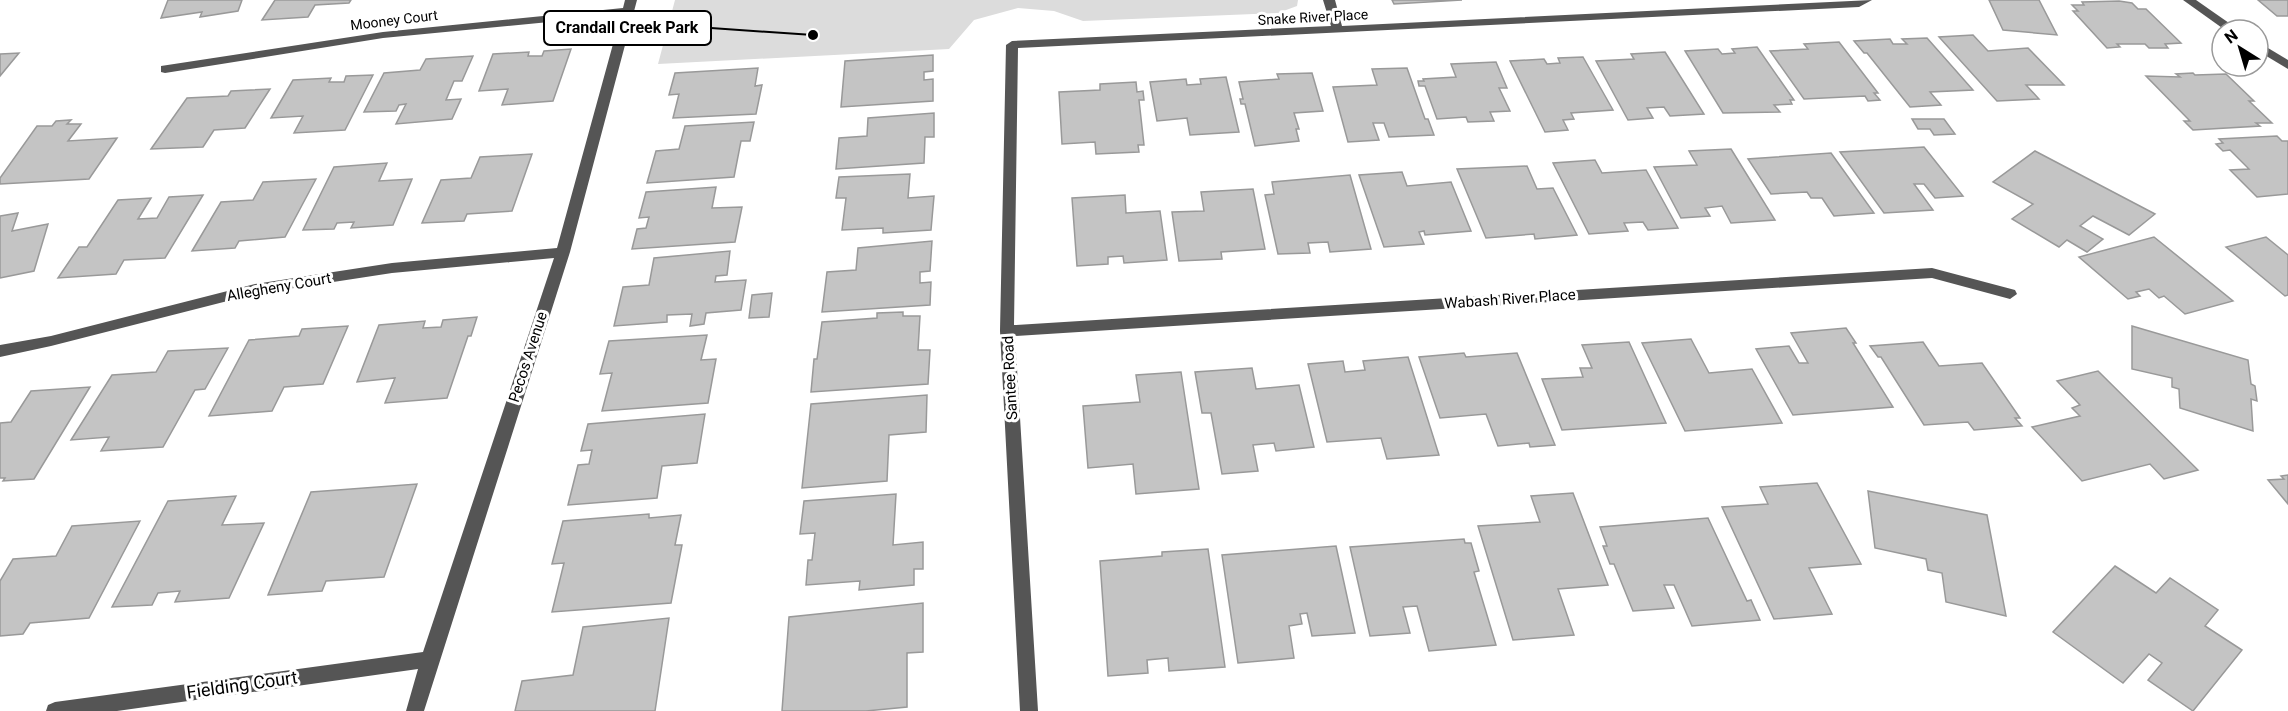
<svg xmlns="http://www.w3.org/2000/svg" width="2288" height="711" viewBox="0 0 2288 711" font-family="Roboto,sans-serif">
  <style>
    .green { fill: #dcdcdc }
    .building { fill: #c4c4c4; stroke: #999; stroke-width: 1.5 }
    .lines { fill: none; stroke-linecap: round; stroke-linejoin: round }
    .minor { fill: #555; fill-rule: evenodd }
    .labels { text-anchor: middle; stroke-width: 6; stroke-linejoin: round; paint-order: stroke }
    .far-street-label { font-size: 14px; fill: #000; stroke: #fff }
    .street-label { font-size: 15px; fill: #000; stroke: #fff }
    .near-street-label { font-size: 18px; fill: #000; stroke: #fff }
    .leader { fill: none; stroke: #000; stroke-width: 2 }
    .callout-dot { fill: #000; stroke: #fff; stroke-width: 2 }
    .callout { fill: #fff; stroke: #000; stroke-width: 2 }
    .callout-label { font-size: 16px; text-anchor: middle; font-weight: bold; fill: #000 }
  </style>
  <rect width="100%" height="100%" fill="#fff"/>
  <!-- green -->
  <path class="green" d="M675,0H1298L1297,6L1278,13L1083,21L1054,11L1018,8L974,20L949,49L658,64Z"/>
  <!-- building -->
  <g class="building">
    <path d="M168,0H242L238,11L200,17L202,12L161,18Z"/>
    <path d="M275,0H351L349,3L315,5L308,17L262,20Z"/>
    <path d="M1392,0H1462L1394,4Z"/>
    <path d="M1989,0H2039L2057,35L2003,30Z"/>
    <path d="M2258,0H2288V16H2277Z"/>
    <path d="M2119,1L2132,3L2138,9H2146L2181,43L2165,44L2168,48H2149L2145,44H2117L2120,47L2107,48L2073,11H2078L2072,5H2084L2082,2Z"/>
    <path d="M1973,35L1988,51L2028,48L2064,85H2026L2039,99L1997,101L1939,37Z"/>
    <path d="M1927,38L1973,90L1930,92L1941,105L1910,107L1867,53H1864L1854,41L1890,39L1893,44H1907L1902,39Z"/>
    <path d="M1839,42L1878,93H1874L1880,100L1868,101L1865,96L1804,99L1770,51L1808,49L1804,44Z"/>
    <path d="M1757,47L1794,100H1790L1792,104L1774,105L1780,112L1723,113L1685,51L1718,49L1722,54L1735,53L1732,49Z"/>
    <path d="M571,49L553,101L502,105L508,89L479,91L493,54L529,52L528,56H542L544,51Z"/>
    <path d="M1665,52L1704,114L1670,116L1664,107L1647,108L1653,118L1628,120L1596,61L1634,59L1631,54Z"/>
    <path d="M19,53L0,76V54Z"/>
    <path d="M933,55V71L924,72V80L933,79V101L841,107L845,61Z"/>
    <path d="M473,56L462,81H454L446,100L461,99L452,119L396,124L406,104L399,105L396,111L364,112L384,73L420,70L426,59Z"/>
    <path d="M1583,57L1613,110L1571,113L1574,119L1563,120L1568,130L1545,132L1510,61L1544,59L1547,64L1560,63L1558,58Z"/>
    <path d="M1496,62L1507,88H1499L1510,111L1490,112L1494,121L1468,122L1466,117L1437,119L1425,86H1419L1418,81H1424L1423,79L1456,77L1451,64Z"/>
    <path d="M758,68L755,86L762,85L756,114L673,118L679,94L669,95L675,73Z"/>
    <path d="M1407,68L1425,119H1428L1434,135L1389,137L1384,123H1373L1379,140L1348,142L1333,87L1377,85L1372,69Z"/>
    <path d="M1312,73L1323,111L1294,113L1299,129H1296L1299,141L1255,146L1245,104H1241L1240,99H1243L1239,82L1279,79L1277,74Z"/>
    <path d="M2193,73L2195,75L2226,74L2254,101H2249L2272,123H2256L2260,126L2193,130L2184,121H2190L2146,76L2180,77L2176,74Z"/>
    <path d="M373,75L345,130L294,133L303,116L271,118L293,80L331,78L329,82H344L346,76Z"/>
    <path d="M1226,77L1239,132L1190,135L1187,118L1157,121L1150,82L1186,79L1187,85L1201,84L1200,79Z"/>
    <path d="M1136,82L1137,92L1143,91L1144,100H1139L1144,145H1138L1139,152L1096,154L1095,142L1062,144L1059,92L1100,90V84Z"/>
    <path d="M270,89L245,128L214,130L203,147L151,149L187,98L228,96L231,91Z"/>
    <path d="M934,113V137H925L924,163L836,169L839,138L867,136L868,118Z"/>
    <path d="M1912,119H1944L1955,134L1934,135L1930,129H1918Z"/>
    <path d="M71,120L67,124H81L68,141L117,138L89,179L0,184V178L37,126H52L56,121Z"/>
    <path d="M754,122L750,141H741L734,177L647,183L656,151L679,149L685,126Z"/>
    <path d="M2277,136L2282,141H2288V194L2257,197L2230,170L2249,169L2230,150L2223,151L2216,144L2223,143L2219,139Z"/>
    <path d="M1924,147L1963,196L1935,198L1924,184H1914L1933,210L1884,213L1840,152Z"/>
    <path d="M1731,149L1775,220L1731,223L1722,206L1705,208L1710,216L1681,218L1654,167L1697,165L1689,151Z"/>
    <path d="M2035,151L2155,214L2129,235L2093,216L2080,226L2103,239L2087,252L2067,240L2059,247L2012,219L2033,204L1993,182Z"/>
    <path d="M1831,153L1874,213L1834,216L1822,198H1811L1807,192L1771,194L1748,159Z"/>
    <path d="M532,154L512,211L467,214L464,221L422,223L441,180L471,178L480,157Z"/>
    <path d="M1595,160L1602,173L1646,170L1678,228L1648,230L1643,222L1624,223L1628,231L1589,234L1553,163Z"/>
    <path d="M387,163L379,181L412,179L393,225L351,228L354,222L337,223L334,229L303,230L334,167Z"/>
    <path d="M1527,166L1537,189L1553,188L1577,235L1535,239L1534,234L1486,238L1457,169Z"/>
    <path d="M1402,172L1407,186L1451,182L1471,231L1425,235L1424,231L1419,232L1424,244L1384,247L1359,175Z"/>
    <path d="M910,174L908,198L934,196L931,230L883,233V228L842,230L846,198H836L839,177Z"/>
    <path d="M1350,175L1371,249L1330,252L1328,242L1308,243L1310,253L1278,254L1265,195L1274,194L1272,182Z"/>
    <path d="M316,179L285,237L239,241L235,248L192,251L221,202L253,200L263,182Z"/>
    <path d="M716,187L712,208L742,207L735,242L632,249L637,229L646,228L649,217L639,218L646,192Z"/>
    <path d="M1253,189L1265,249L1221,252L1222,259L1179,261L1172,212L1204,211L1201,192Z"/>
    <path d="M203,195L165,258L124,260L116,274L58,278L79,247H87L118,200L151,198L138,219L157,218L169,197Z"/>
    <path d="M1125,195L1126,213L1160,211L1167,260L1124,263L1123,256L1108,257V264L1077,266L1072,198Z"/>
    <path d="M18,213L12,231L48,224L34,271L0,278V216Z"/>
    <path d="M2154,237L2233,301L2185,314L2164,296L2159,298L2149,289L2136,292L2140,296L2128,299L2079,257Z"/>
    <path d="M2266,237L2288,255V295L2285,296L2226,247Z"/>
    <path d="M932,241L930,271L920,272V283L931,282L930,305L822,312L827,272L856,270L858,248Z"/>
    <path d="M730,251L727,275L716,276L715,282L746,280L741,310L706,313L704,324L690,326L692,314L667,315V322L614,326L623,287L649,285L654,258Z"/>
    <path d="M772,293L769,317L749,318L752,295Z"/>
    <path d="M903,312V316H920L918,350H930L928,384L811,392L814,359H817L822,322L877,318V313Z"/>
    <path d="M477,317L471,336H468L447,398L385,403L395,378L357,382L379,325L425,321L423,328L441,327L443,320Z"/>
    <path d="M348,326L323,384L284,387L272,411L209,416L249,340L299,336L302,329Z"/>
    <path d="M2132,326L2248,360L2251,384L2255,386L2257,401L2251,399L2253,431L2180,408L2179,389L2172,387V378L2132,369Z"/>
    <path d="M1846,328L1856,343H1853L1893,407L1793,415L1756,349L1789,346L1799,363H1808L1791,333Z"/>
    <path d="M707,335L701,360L716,359L708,403L602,411L612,373L600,374L609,341Z"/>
    <path d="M1691,339L1709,373L1752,369L1782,423L1685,431L1642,343Z"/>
    <path d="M1629,342L1666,423L1562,430L1542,379L1583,377L1580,368H1592L1582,345Z"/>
    <path d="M1923,342L1939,366L1982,363L2020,418H2015L2022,426L1974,430L1968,422L1924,425L1881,357H1878L1870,346Z"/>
    <path d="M228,348L205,389L195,390L163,447L101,451L109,437L71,440L112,375L156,372L168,351Z"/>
    <path d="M1464,353L1466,357L1517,353L1555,445L1530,447L1529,443L1498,446L1486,414L1440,418L1419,357Z"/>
    <path d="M1408,357L1439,455L1387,459L1381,438L1327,442L1308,364L1343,361L1345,372L1365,370L1363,361Z"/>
    <path d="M1252,368L1256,389L1299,385L1314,447L1276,451L1274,443L1253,445L1258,471L1222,474L1211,413H1202L1195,372Z"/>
    <path d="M2098,371L2198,470L2164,479L2150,464L2082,481L2032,427L2080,416L2072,408L2080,405L2057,381Z"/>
    <path d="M1181,372L1199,489L1136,494L1133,464L1088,468L1083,406L1140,402L1136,375Z"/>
    <path d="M90,387L34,479L3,481L5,478H0V423L11,422L31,391Z"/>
    <path d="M927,395L926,432L889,435L887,481L802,488L811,404Z"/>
    <path d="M705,414L697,463L662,466L657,498L568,505L578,465L589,464L592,450L581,451L588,424Z"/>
    <path d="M2288,475V504L2268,480L2284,479L2281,476Z"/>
    <path d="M1817,483L1861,564L1809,568L1832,614L1774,619L1722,507L1768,504L1760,487Z"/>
    <path d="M417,484L384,577L326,581L322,591L268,595L311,492Z"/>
    <path d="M1868,491L1987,515L2006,616L1946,602L1942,573L1928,570L1926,559L1875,548Z"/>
    <path d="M1573,493L1608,585L1558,589L1574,635L1513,640L1478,526L1540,522L1531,496Z"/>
    <path d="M896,494L893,545L923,542V569H914V585L859,590L860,581L806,585L808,560H812L815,533L800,534L804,501Z"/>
    <path d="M236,496L222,525L264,523L229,598L175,602L180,591L158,593L152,605L112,607L168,501Z"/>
    <path d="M649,514V518L681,515L675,545H682L671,603L552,612L564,563L552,564L563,521Z"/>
    <path d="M1708,518L1747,601L1751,600L1760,620L1692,626L1674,585H1664L1674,608L1633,611L1614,564H1610L1603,546H1607L1600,527Z"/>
    <path d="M140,521L89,618L30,623L23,634L0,636V581L13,559L56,556L72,526Z"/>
    <path d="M1464,539L1465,543H1471L1479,571L1474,572L1496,645L1429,651L1417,606L1403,607L1410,633L1370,636L1350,547Z"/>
    <path d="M1336,546L1355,633L1312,636L1307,613L1300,614L1302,624L1289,626L1294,658L1238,663L1222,555Z"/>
    <path d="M1208,549L1225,667L1169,671L1168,658L1147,660L1148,673L1108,676L1100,561L1162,556V552Z"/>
    <path d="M2115,566L2156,593L2170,578L2218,610L2205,626L2242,650L2193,711L2148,680L2162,663L2149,654L2123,683L2053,632Z"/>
    <path d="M923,603V652L907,653V707L866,711H782L789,617Z"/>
    <path d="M669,618L655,711H515L522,681L573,675L583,627Z"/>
  </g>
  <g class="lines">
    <!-- minor -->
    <g class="minor">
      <path d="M625,0H637L570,252L424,711H406L418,669L117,711H46L48,705L55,702L423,652L554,258L392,273L255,294L51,346L0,357V345L51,336L255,284L392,263L557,248L621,15L383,38L165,73L161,72V66L383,32L623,8Z"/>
      <path d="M1323,0H1335L1342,26L1872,0L1859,7L1018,48L1014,325L1932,268L2015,290L2017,294L2010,299L1932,278L1015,336L1038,711H1020L1000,331L1006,45L1012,41L1331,26Z"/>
      <path d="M2183,0H2196L2239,30H2225Z"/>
      <path d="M2258,42L2288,60V69L2258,51Z"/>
    </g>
  </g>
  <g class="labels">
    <!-- far-street labels -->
    <g class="far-street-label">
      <text transform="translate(1313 17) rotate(-3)" y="5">Snake River Place</text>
      <text transform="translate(394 20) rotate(-7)" y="5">Mooney Court</text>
    </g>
    <!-- street labels -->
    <g class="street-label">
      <text transform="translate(279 287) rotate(-10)" y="5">Allegheny Court</text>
      <text transform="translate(1510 299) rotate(-4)" y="5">Wabash River Place</text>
      <text transform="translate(528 357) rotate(-72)" y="5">Pecos Avenue</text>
      <text transform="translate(1010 378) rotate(-93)" y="5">Santee Road</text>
    </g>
    <!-- near-street labels -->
    <g class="near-street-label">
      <text transform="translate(242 685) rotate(-8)" y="6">Fielding Court</text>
    </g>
  </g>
  <!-- callouts -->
  <path class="leader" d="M813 35L711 28"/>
  <circle class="callout-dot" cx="813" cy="35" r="6"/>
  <rect class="callout" x="544" y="11" width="167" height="34" rx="6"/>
  <g class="callout-label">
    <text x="627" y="33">Crandall Creek Park</text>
  </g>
  <!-- north arrow -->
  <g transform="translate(2240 48) rotate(323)"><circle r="28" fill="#ffffff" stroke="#999999" stroke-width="1.5"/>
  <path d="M0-4.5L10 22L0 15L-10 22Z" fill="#000000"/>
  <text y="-9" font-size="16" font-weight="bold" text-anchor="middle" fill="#000000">N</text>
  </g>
</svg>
